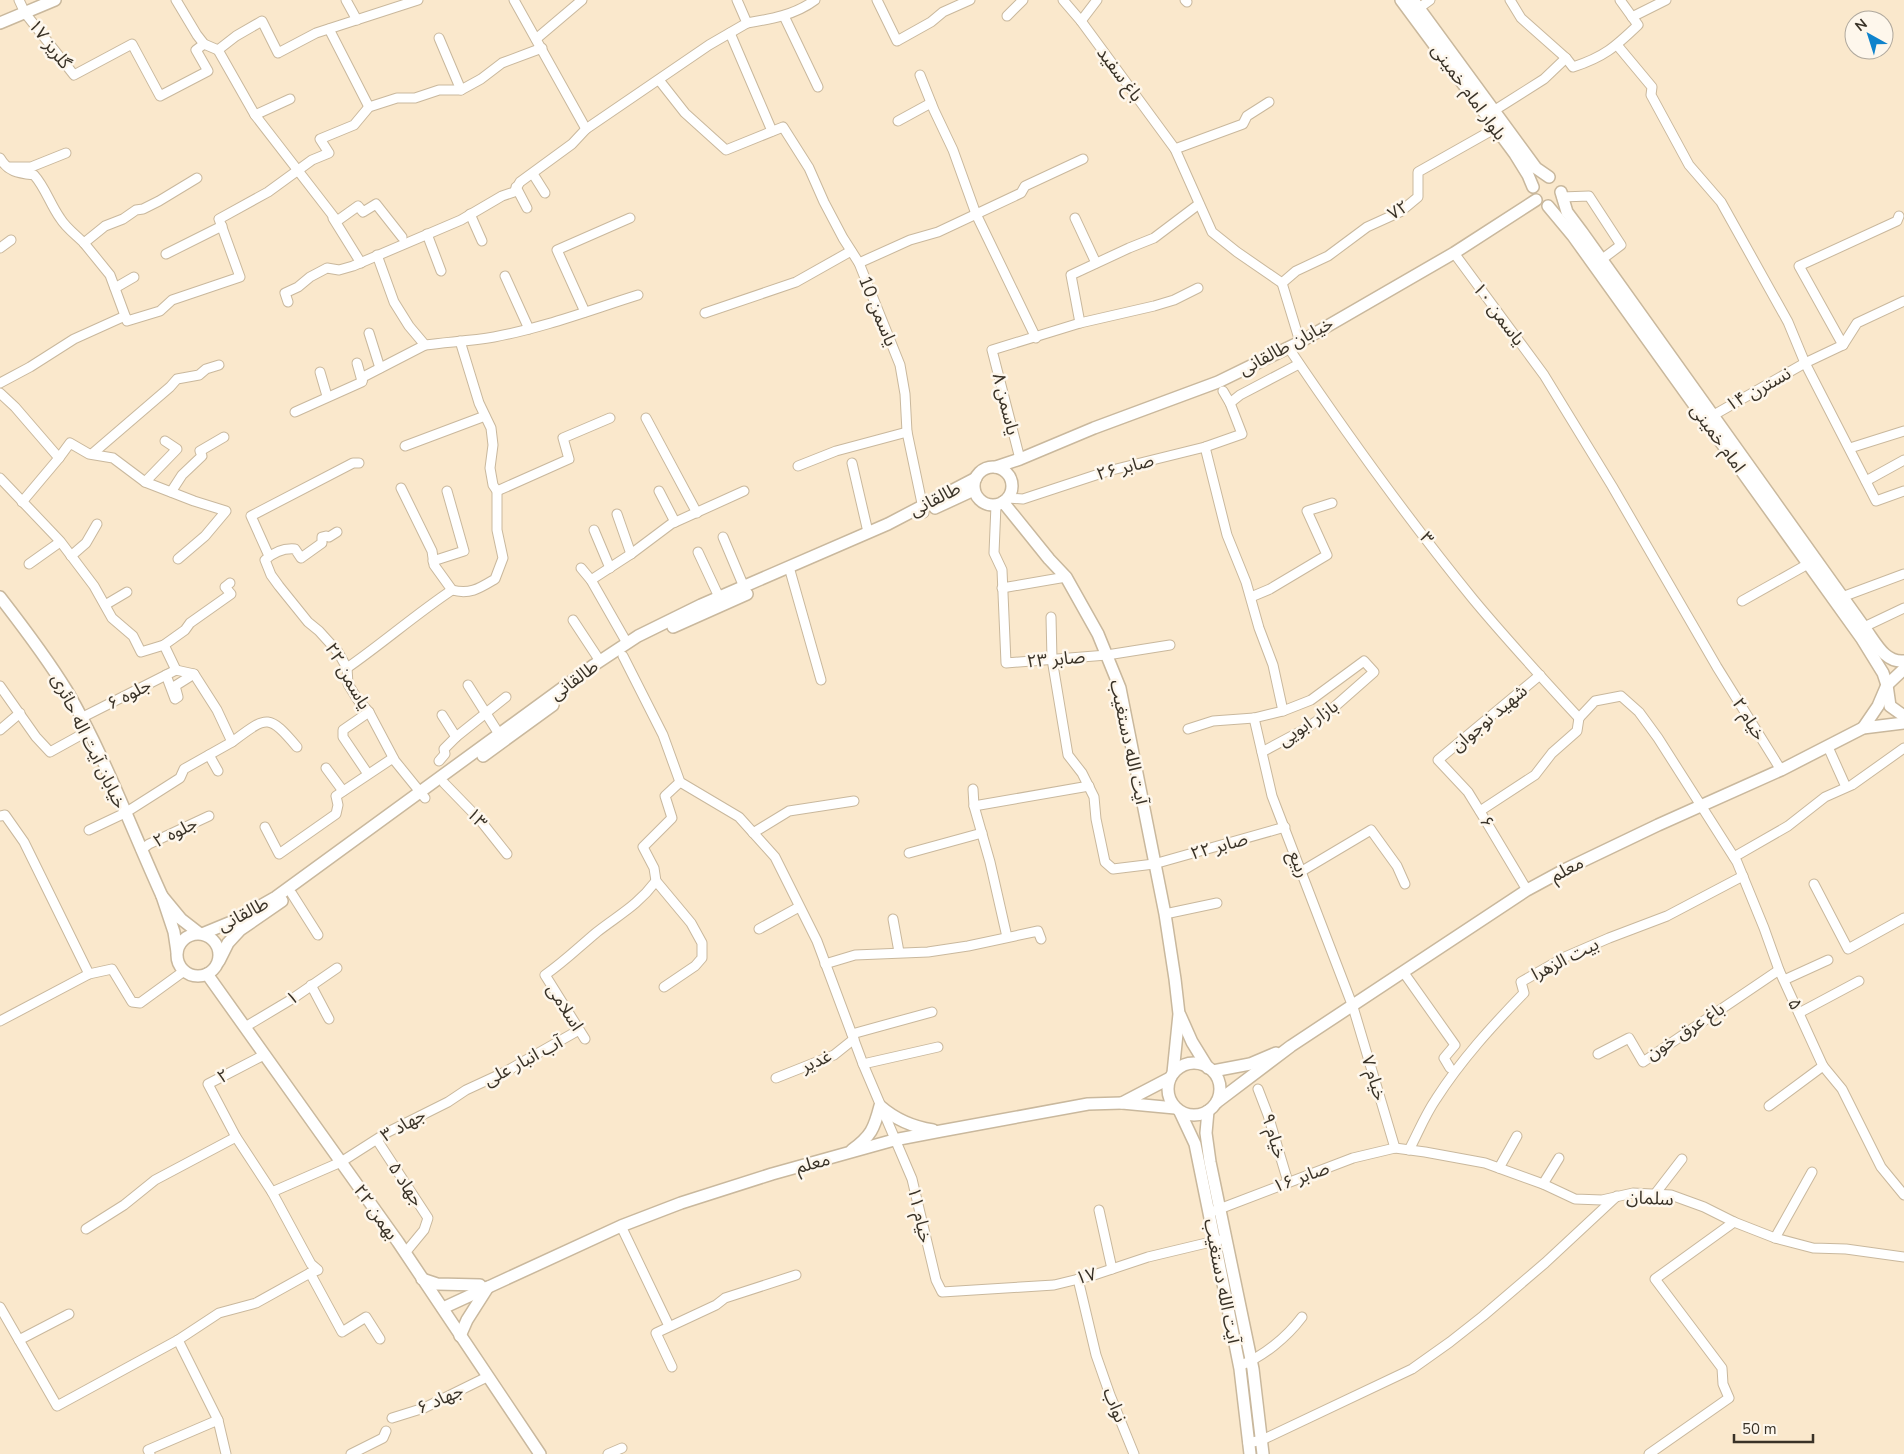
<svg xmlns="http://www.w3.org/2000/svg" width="1904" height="1454" viewBox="0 0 1904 1454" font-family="'Nunito Sans','Noto Sans Arabic',sans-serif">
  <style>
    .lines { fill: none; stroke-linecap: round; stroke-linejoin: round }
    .street-casing { stroke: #c9b89d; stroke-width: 11 }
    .secondary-casing { stroke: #c9b89d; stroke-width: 14 }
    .street { stroke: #fff; stroke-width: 9 }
    .secondary { stroke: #fff; stroke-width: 11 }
    .labels { text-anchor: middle; stroke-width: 5; stroke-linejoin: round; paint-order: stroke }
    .street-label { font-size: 18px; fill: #393227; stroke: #fef7ec }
  </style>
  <rect width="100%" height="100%" fill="#fae8cc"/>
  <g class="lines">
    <defs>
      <g id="street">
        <path d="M19,0L25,13L74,75L132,44L160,96L208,71L196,50L204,44"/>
        <path d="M176,0L197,35L204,44L218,50"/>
        <path d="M346,0L357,20"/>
        <path d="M514,0L586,129"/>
        <path d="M877,0L897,41L931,22L943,12L970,0"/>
        <path d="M1063,0L1081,21L1175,149L1212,232L1237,252L1282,283"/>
        <path d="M1185,0L1187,2"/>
        <path d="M1510,0L1521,18L1566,58L1573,67C1604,57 1615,47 1638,25L1620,0"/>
        <path d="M1419,8L1430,0"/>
        <path d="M784,16L818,87"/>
        <path d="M1007,16L1023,0"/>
        <path d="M1632,17L1666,0"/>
        <path d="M1081,21L1097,0"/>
        <path d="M747,23C771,19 795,15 815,0"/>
        <path d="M329,29L369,107"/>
        <path d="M730,33L772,131"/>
        <path d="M439,38L461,90"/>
        <path d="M536,39L582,0"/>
        <path d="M1617,45L1652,87L1651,95L1689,165L1721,202L1788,322L1805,363L1876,501L1904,491"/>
        <path d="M920,75L934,110L953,150L976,214L1036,338"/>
        <path d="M659,80L685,113L726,150L783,127L809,168L824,202L843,238L859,263L900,365L905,394L907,432L924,513"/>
        <path d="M1495,110L1544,79L1566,58"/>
        <path d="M255,115L290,99"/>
        <path d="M898,121L931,103"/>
        <path d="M1175,149L1243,124L1247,116L1269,102"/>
        <path d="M0,158C8,172 18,173 34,175C45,187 50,204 60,218C66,228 76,235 84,243L105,226L123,219L136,210L143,209L159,201L197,178"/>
        <path d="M8,167H31L66,153"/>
        <path d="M533,174L545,193"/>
        <path d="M516,187L527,208"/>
        <path d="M1562,197L1589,196L1621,245L1601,260"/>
        <path d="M470,214L482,241"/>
        <path d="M333,218L361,263"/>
        <path d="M1075,218L1096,263"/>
        <path d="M427,234L441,271"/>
        <path d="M402,237L376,204L363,212L358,206L337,221L255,115L218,50L236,36L262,21L278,53L316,33L418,0"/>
        <path d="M84,243L110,275L127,321L160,311L172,300L240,277L219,219L268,192L312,160L329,153L320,139L354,125L369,107L397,98H415L439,90H461L481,79L502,63L542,48"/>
        <path d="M0,248L11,240"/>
        <path d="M1454,253L1544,375L1612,486L1717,667L1781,770"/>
        <path d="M166,254L222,226"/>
        <path d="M377,255L394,302L409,326L425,345C447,342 471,341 494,337C543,328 590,310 638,295"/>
        <path d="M859,263L910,240L938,232L1021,193L1025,186L1083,159"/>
        <path d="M505,276L529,329"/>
        <path d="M1282,283L1296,271L1328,256L1367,227L1400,212L1418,197V172L1496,128"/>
        <path d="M1282,283L1300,342"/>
        <path d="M115,288L134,277"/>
        <path d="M1198,288L1174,300L1154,306L1080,323L1071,275L1129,248L1154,238L1199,204"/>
        <path d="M288,302L285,293L298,287L310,277L327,268L339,270L353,266L461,220L502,196L514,192L520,182L572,144L586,129L709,45L747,23L737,0"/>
        <path d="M585,312L557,250L630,218"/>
        <path d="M705,313L796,282L851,251"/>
        <path d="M369,333L380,368"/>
        <path d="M1843,345L1799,266L1897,221L1899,216"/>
        <path d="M1288,347C1346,433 1407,518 1473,599C1507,640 1543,679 1579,718"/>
        <path d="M357,363L362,381"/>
        <path d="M320,372L327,396"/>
        <path d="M0,383L30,367L74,339L125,316"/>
        <path d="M0,393L15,407L59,458L22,502"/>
        <path d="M1230,403L1240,395L1299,364"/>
        <path d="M295,412L362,382L363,377L425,345"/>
        <path d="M1712,416L1805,363L1843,345L1857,323L1904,301"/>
        <path d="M646,418L697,513"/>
        <path d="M405,446L485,416"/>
        <path d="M1205,447L1227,535L1246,582L1259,628L1273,665L1283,711"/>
        <path d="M1850,448L1904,431"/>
        <path d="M92,454L170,387L177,379L199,375L206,369L219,365"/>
        <path d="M59,458L70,443L89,454L113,458L145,482L194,501L226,511L205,536L178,559"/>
        <path d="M1020,459L992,350L1080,323"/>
        <path d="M852,463L868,532"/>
        <path d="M798,466L836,451L907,432"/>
        <path d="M0,478L60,541L94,586L112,618L133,636L141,652L164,645L176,670"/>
        <path d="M1866,481L1904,460"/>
        <path d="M145,482L177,449L165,441"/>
        <path d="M401,488L432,551L434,565L452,590"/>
        <path d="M497,491L569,459L563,438L610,418"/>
        <path d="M659,491L675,522"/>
        <path d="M171,492L182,475L202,456L200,451L224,437"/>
        <path d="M1008,498L1023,499L1108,471L1205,447L1242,434L1230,403L1223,391"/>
        <path d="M996,505L994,553L1002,570L1006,663L1107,655L1170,645"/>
        <path d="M617,514L631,554"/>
        <path d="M594,530L610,568"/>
        <path d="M337,532L329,537L326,536L322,537V543L301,558L295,549C283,548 274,552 265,560L271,575L279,586L308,622L319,631L338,652L347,668L348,684L358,700L369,712L395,761L425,798"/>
        <path d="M723,537L744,587"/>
        <path d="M698,552L719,597"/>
        <path d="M71,556L86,543L97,524"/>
        <path d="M269,556L251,516L353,463H359"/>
        <path d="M433,561L464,551L447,491"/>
        <path d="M29,564L60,542"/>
        <path d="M789,567L821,680"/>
        <path d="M581,568L591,580L627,643"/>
        <path d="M591,580L631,554L671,524L744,491"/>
        <path d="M1002,588L1066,577"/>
        <path d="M1251,597L1270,589L1327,555L1307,511L1332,503"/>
        <path d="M1842,597L1904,574"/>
        <path d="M1742,601L1808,564"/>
        <path d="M105,605L127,592"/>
        <path d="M1051,617L1052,659L1068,755L1082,773L1094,797L1096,819L1105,862L1113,869L1154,864L1285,827"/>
        <path d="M573,620L600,661"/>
        <path d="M1864,627L1904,608"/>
        <path d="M164,645L185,630L190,623L231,594L225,587L230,583"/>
        <path d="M623,656L663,735L680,782L739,817L775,857L817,941L863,1064L912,1179L936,1280L942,1292L1054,1285L1091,1276L1148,1257L1219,1240"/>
        <path d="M347,668C383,643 416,614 452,590C470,595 480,588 495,579L503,558L497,530V491L493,485L490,468L493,445L491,428L479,403L460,341"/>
        <path d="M166,675L175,699L178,697L175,686L194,674"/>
        <path d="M468,685L499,734"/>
        <path d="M0,686L36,737L50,752L88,731"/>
        <path d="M442,715L456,737"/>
        <path d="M81,718L176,670"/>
        <path d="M1254,718L1272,796L1353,1007L1395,1148"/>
        <path d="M1579,718L1595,701L1621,696L1639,712L1658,738L1737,862L1764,928L1779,970L1823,1066L1842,1089L1881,1167L1904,1195"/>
        <path d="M1188,729L1213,721L1254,718L1283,711L1311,700L1364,661L1374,672L1324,716L1305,729L1262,752"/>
        <path d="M0,730L20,713"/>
        <path d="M232,742C267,716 268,713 297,747"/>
        <path d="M1828,747L1846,787"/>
        <path d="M209,755L218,771"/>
        <path d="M439,761L445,754L444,749L456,737L506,697"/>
        <path d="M326,768L343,791"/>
        <path d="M368,774L343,737V730L369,712"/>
        <path d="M444,783L480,820L507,854"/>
        <path d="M973,789L974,806L990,862L1007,937"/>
        <path d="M974,806L1089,786"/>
        <path d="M1480,811L1535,775L1552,753L1577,731L1579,718"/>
        <path d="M0,816L5,815L24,842L89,974"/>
        <path d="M265,827L279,854L336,814L338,805L336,796L393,758"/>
        <path d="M89,830L125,813L180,778L184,769L232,742L217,710L194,674L176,670"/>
        <path d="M753,833L789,811L854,801"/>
        <path d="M141,850L149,844L209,816"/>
        <path d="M909,853L982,833"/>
        <path d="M1734,857L1788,826L1825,797L1852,785L1904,748"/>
        <path d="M1302,871L1371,830L1397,866L1405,884"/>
        <path d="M1814,884L1848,949L1904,918"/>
        <path d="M1527,890L1484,818L1468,792L1438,760L1540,675"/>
        <path d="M292,894L318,935"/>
        <path d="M1165,914L1217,903"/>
        <path d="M893,919L899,952"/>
        <path d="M759,929L799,907"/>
        <path d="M825,964L855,955L928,952L968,946L1038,931L1041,939"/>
        <path d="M1404,973L1455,1045L1444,1058L1450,1068"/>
        <path d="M1784,980L1828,960"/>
        <path d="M311,985L329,1019"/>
        <path d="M664,987L695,966L702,958V943L691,923L656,881L654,868L643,847L672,818L665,796L680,782"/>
        <path d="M1799,1013L1859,981"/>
        <path d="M0,1021L89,974L112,969L132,1002L140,1003L184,971"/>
        <path d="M245,1027L292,999L337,968"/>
        <path d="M852,1034L932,1012"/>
        <path d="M585,1039L545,975C564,962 579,947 597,932C620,914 637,906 656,881"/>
        <path d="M1598,1054L1629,1038L1643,1062L1779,970"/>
        <path d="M264,1055L208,1084L236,1137L272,1192L311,1264L318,1270L310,1273L342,1332L366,1317L380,1339"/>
        <path d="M863,1064L938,1047"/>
        <path d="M776,1078L834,1055L854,1039"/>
        <path d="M1258,1089L1268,1115L1288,1182"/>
        <path d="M1769,1106L1823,1066"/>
        <path d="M377,1140L428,1218L424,1230L405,1253"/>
        <path d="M1409,1150C1418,1133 1425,1115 1436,1099C1461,1060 1492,1026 1524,993L1521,982L1565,957L1609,938L1667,916L1743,876"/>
        <path d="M1499,1168L1517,1136"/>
        <path d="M1543,1184L1559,1158"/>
        <path d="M272,1192L341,1162L388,1132L448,1102L466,1090L505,1072L579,1030"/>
        <path d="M1655,1194L1682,1159"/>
        <path d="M1099,1210L1112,1269"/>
        <path d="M1214,1211L1353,1158L1395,1148L1425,1152L1485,1163L1543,1184L1575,1199L1602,1200L1633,1193L1671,1195L1704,1207L1734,1222L1775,1238L1813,1248L1846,1249L1904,1257"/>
        <path d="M621,1226L669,1326"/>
        <path d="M86,1229L124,1205L155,1180L236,1137"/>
        <path d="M1775,1238L1812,1172"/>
        <path d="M1078,1279L1096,1355L1110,1395L1134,1454"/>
        <path d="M0,1307L57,1406L178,1340L219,1313L256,1303L310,1273"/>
        <path d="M19,1340L69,1314"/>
        <path d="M1239,1366C1263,1357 1287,1337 1302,1317"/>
        <path d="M672,1367L656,1333L716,1305L725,1298L796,1275"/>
        <path d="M392,1418L424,1408L487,1377"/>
        <path d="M218,1420L226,1454"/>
        <path d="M1248,1443L1262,1440L1412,1369L1450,1342L1483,1316L1545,1263L1617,1196"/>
        <path d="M150,1454L148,1450L218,1420L178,1340"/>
        <path d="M351,1454L383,1438L386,1431"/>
        <path d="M608,1454L622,1448"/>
        <path d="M1649,1454L1729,1398L1723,1384L1722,1368L1655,1279L1734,1222"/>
      </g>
      <g id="secondary">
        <path d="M1401,0L1515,154L1528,175L1533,187"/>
        <path d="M1413,0L1536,168L1549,177"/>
        <path d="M0,23L55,0"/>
        <path d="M1561,192L1567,212L1582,232L1864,627C1875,641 1884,663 1904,661"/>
        <path d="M1548,206L1573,236L1862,639L1883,673L1887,685L1890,706L1904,716"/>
        <path d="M996,467L1020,459L1094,428L1218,382L1300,342L1454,253L1536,200"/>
        <circle cx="993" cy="486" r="19"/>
        <path d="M1003,502L1049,559L1066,577L1098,634L1120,688L1165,914L1175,979L1179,1014L1173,1073"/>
        <path d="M935,508L974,490"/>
        <path d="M0,597C24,628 47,658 67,691C104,754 131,828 162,896"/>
        <path d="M673,627L747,594"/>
        <path d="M1863,728L1878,706L1887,685L1904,669"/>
        <path d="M483,756L553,705"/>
        <circle cx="198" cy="955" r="21"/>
        <path d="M202,934L236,920L276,897L594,665L638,636L701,605L888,524L976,478"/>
        <path d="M177,952L174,932L162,896L181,919L199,933"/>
        <path d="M219,961L228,943L240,930L282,901"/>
        <path d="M207,974L398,1242L540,1454"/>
        <path d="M1180,1015L1192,1042L1208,1068"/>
        <circle cx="1194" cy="1089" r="26"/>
        <path d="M1213,1071L1250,1064L1276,1053"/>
        <path d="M1170,1078L1122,1103L1175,1108"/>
        <path d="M1217,1102L1291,1046L1527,890L1564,870L1658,825L1781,770L1863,728L1904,723"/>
        <path d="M1208,1111L1206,1133L1210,1162L1253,1369L1263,1454"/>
        <path d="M1180,1112L1195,1144L1209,1213L1240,1369L1250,1454"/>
        <path d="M852,1150C871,1136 874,1129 880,1106C896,1120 913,1127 933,1130"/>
        <path d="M422,1279L437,1284L480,1285"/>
        <path d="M443,1308L621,1226L681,1203L772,1174L894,1140L941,1131L1088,1104L1122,1103"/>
        <path d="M460,1336L467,1320L488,1287"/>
      </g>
    </defs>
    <!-- street casing -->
    <use href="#street" class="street-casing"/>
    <!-- secondary casing -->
    <use href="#secondary" class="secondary-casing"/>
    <!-- street -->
    <use href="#street" class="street"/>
    <!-- secondary -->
    <use href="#secondary" class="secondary"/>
  </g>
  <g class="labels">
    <!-- street labels -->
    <g class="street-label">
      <text transform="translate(50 44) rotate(52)" y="6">گلریز ۱۷</text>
      <text transform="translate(1120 74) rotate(53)" y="6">باغ سفید</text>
      <text transform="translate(1469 92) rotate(54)" y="6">بلوار امام خمینی</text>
      <text transform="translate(1398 210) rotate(-32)" y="6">۷۲</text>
      <text transform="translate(878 311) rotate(68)" y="6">یاسمن 10</text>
      <text transform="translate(1499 314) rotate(53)" y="6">یاسمن ۱۰</text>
      <text transform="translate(1286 346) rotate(-28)" y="6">خیابان طالقانی</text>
      <text transform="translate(1758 389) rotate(-29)" y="6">نسترن ۱۴</text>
      <text transform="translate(1006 404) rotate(76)" y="6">یاسمن ۸</text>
      <text transform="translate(1718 438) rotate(54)" y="6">امام خمینی</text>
      <text transform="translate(1125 467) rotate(-15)" y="6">صابر ۲۶</text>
      <text transform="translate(935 499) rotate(-27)" y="6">طالقانی</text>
      <text transform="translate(1427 538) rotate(52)" y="6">۳</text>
      <text transform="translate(1056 659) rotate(-5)" y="6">صابر ۲۳</text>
      <text transform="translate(348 676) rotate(60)" y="6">یاسمن ۲۲</text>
      <text transform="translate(574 680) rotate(-36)" y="6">طالقانی</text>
      <text transform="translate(129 694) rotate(-27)" y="6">جلوه ۶</text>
      <text transform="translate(1489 718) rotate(-40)" y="6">شهید نوجوان</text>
      <text transform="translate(1749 719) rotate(58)" y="6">خیام ۲</text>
      <text transform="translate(1308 723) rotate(-34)" y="6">بازار ابویی</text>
      <text transform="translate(89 741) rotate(64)" y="6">خیابان آیت اله حائری</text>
      <text transform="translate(1129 742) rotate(78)" y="6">آیت الله دستغیب</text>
      <text transform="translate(477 818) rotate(48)" y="6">۱۳</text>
      <text transform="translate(1487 822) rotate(58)" y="6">۶</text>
      <text transform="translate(175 832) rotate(-26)" y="6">جلوه ۲</text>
      <text transform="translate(1219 846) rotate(-16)" y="6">صابر ۲۲</text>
      <text transform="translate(1299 864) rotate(69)" y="6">ربیع</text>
      <text transform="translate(1567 869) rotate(-27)" y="6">معلم</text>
      <text transform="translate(243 914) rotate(-27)" y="6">طالقانی</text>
      <text transform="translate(1565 959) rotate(-27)" y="6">بیت الزهرا</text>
      <text transform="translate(292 998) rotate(-33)" y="6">۱</text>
      <text transform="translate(1795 1004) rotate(65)" y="6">۵</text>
      <text transform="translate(565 1007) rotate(58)" y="6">اسلامی</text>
      <text transform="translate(1685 1031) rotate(-33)" y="6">باغ عرق خون</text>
      <text transform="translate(523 1061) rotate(-28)" y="6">آب انبار علی</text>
      <text transform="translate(816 1061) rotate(-24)" y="6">غدیر</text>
      <text transform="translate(223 1076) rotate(-28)" y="6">۲</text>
      <text transform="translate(1374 1078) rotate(73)" y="6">خیام ۷</text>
      <text transform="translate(403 1125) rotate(-30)" y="6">جهاد ۳</text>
      <text transform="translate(1274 1136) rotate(73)" y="6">خیام ۹</text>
      <text transform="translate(813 1163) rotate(-15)" y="6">معلم</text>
      <text transform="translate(1301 1177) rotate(-20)" y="6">صابر ۱۶</text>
      <text transform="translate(406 1184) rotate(57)" y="6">جهاد ۵</text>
      <text transform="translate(1650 1198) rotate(3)" y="6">سلمان</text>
      <text transform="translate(376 1212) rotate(55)" y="6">۲۲ بهمن</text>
      <text transform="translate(920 1215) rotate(77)" y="6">خیام ۱۱</text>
      <text transform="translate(1086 1276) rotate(-15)" y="6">۱۷</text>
      <text transform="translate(1222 1281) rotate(79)" y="6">آیت الله دستغیب</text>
      <text transform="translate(440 1399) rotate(-24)" y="6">جهاد ۶</text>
      <text transform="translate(1115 1405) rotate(68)" y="6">نواب</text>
    </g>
  </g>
  <!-- north arrow -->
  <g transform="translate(1869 35) rotate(321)"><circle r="24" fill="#fef7ec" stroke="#afa89d"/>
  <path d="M0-4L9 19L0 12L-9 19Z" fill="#0f83cc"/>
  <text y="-8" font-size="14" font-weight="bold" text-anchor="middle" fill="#393227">N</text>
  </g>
  <!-- scale -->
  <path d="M1734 1434v8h79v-8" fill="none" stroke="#393227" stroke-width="2.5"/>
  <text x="1742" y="1434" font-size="15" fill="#393227" stroke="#fef7ec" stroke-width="4" paint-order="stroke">50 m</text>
</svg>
